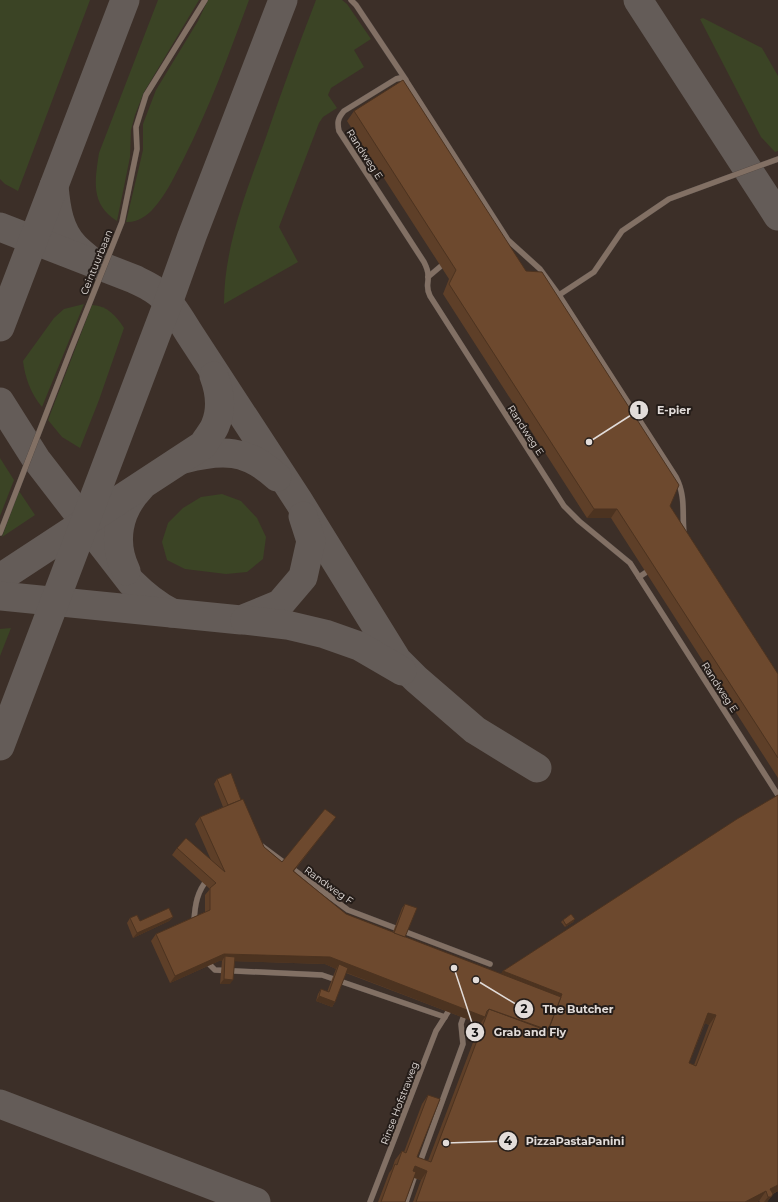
<svg xmlns="http://www.w3.org/2000/svg" width="778" height="1202" viewBox="0 0 778 1202" font-family="Montserrat,sans-serif">
  <style>
    .built { fill: #3c2f28 }
    .green { fill: #3b4425 }
    .lines { fill: none; stroke-linecap: round; stroke-linejoin: round }
    .taxiway { stroke: #645c58; stroke-width: 29 }
    .lane-casing { stroke: #4c433f; stroke-width: 6 }
    .lane { stroke: #827064; stroke-width: 5.5 }
    .wall { fill: #5e3f28; fill-rule: evenodd }
    .shaded-wall { fill: #4c3320 }
    .building { fill: #6d492e; stroke: #4c3320; fill-rule: evenodd }
    .labels { text-anchor: middle; stroke-width: 4; stroke-linejoin: round; paint-order: stroke }
    .street-label { font-size: 10px; fill: #e2dcd9; stroke: #251d19 }
    .leader { fill: none; stroke: #e2dcd9; stroke-width: 1.5 }
    .callout-dot { fill: #e2dcd9; stroke: #251d19; stroke-width: 1.5 }
    .mark-label { font-size: 12px; text-anchor: middle; font-weight: bold; fill: #111 }
    .callout-label { font-size: 11px; text-anchor: middle; font-weight: bold; fill: #e2dcd9; stroke: #251d19; stroke-width: 4; stroke-linejoin: round; paint-order: stroke }
  </style>
  <rect width="100%" height="100%" fill="#2f2622"/>
  <!-- built -->
  <path class="built" d="M0,0H778V1191L763,1199L766,1202H760L759,1201L757,1202H0Z"/>
  <!-- green -->
  <g class="green">
    <path d="M0,0H90L18,191L5,184L0,179Z"/>
    <path d="M158,0H199L144,92L135,115L131,130L130,157L117,221C90,204 95,180 99,153Z"/>
    <path d="M208,0H249C229,54 209,109 183,160C174,177 166,195 153,209C147,216 136,223 126,222L143,150V124L156,90L198,21Z"/>
    <path d="M316,0H342L347,4L371,39L354,50L364,67L331,88L328,95L337,108L323,117L319,123L279,227L298,262L224,304C224,247 246,192 265,140C281,93 298,46 316,0Z"/>
    <path d="M703,18L762,48L778,76V151L775,152L761,137L700,19Z"/>
    <path d="M84,304L42,407C31,394 25,378 23,361L54,318L64,309Z"/>
    <path d="M92,305C108,306 116,316 124,328L99,400L80,448L62,437L48,420Z"/>
    <path d="M0,458L14,480L0,516Z"/>
    <path d="M19,491L35,515L2,537Z"/>
    <path d="M222,494L241,501L257,518L266,537L263,559L247,572L226,574L185,569L167,560L162,542L168,523L183,508L201,497Z"/>
    <path d="M11,628L0,656V629Z"/>
  </g>
  <g class="lines">
    <!-- taxiway -->
    <g class="taxiway">
      <path d="M638,0L778,216"/>
      <path d="M54,186C56,208 59,231 75,247C80,252 85,256 90,260"/>
      <path d="M0,227L134,279C140,282 147,285 153,289C169,299 179,317 189,333L298,500L397,660L416,679L475,730L537,768"/>
      <path d="M0,327L125,0"/>
      <path d="M0,402L36,459L131,582C144,595 156,605 172,613"/>
      <path d="M184,459C222,449 247,449 277,477"/>
      <path d="M126,571C112,542 118,511 140,488"/>
      <path d="M0,578L203,445C206,439 212,433 215,426C222,410 220,392 214,376"/>
      <path d="M0,596L241,620L280,604L303,577L311,541L303,516"/>
      <path d="M245,620L287,625L325,634L359,646L402,671"/>
      <path d="M0,746L168,303L192,236L283,0"/>
      <path d="M0,1104L256,1202"/>
    </g>
    <defs>
      <g id="lane">
        <path d="M351,0L356,5L406,80"/>
        <path d="M428,277L441,266"/>
        <path d="M559,295L594,272L622,231L669,199L778,159"/>
        <path d="M0,533L70,352L122,222L137,149L136,127L146,95L205,0"/>
        <path d="M684,534C682,514 686,496 676,477L559,295L540,269L508,240L407,82L400,78L396,79L344,111C338,118 337,122 339,131L424,262C426,266 428,271 428,275C429,284 425,286 430,296L564,506L579,521L630,563L778,795"/>
        <path d="M639,577L645,573"/>
        <path d="M259,844L348,910L490,964"/>
        <path d="M194,921C195,905 197,891 208,879"/>
        <path d="M210,965L215,970L322,975L445,1017"/>
        <path d="M419,1165L463,1044L461,1024L463,1018"/>
        <path d="M370,1202L436,1031L448,1012"/>
        <path d="M406,1202L414,1178"/>
      </g>
    </defs>
    <!-- lane casing -->
    <use href="#lane" class="lane-casing"/>
    <!-- lane -->
    <use href="#lane" class="lane"/>
  </g>
  <!-- wall -->
  <g class="wall">
    <path d="M354,111L670,506L778,674V778L611,518H587L443,294L449,279L347,121Z"/>
    <path d="M217,779L241,800L264,847L282,862L336,817L294,871L346,914L393,932L402,908L405,904V937L501,974L503,971L778,795V1191L773,1194L767,1202H760L759,1201L757,1202H413L421,1180L414,1178L405,1202H378L389,1173L392,1169L395,1160L402,1151L404,1152L422,1104L428,1095L417,1157L428,1161L480,1024L346,973L335,1002L332,1007L316,1001L318,994L321,989L327,992L336,969L325,964L234,961L230,984H220L222,961H219L170,983L151,941L156,934L205,912V895L210,889L172,855L177,848L211,860L195,824L200,817L223,807L214,784ZM705,1023L709,1025L694,1065L689,1063Z"/>
    <path d="M173,917L169,921L133,938L127,923L130,918L140,921Z"/>
    <path d="M575,919L573,922L565,927L561,922L563,920Z"/>
  </g>
  <!-- shaded-wall -->
  <g class="shaded-wall">
    <path d="M594,509H617L611,518H587Z"/>
    <path d="M336,817L331,824L288,878L293,871Z"/>
    <path d="M173,917L169,921L133,938L137,933Z"/>
    <path d="M575,919L573,922L565,927L566,925Z"/>
    <path d="M224,954L330,957L485,1017L480,1024L337,969L339,964L336,969L325,964L225,961V956L222,961H219L170,983L175,976Z"/>
    <path d="M503,971L562,994L556,1004L496,980Z"/>
    <path d="M224,979L233,980L230,984H220Z"/>
    <path d="M319,996L335,1002L332,1007L316,1001Z"/>
    <path d="M708,1013L716,1015L709,1025L702,1022Z"/>
    <path d="M415,1166L427,1171L421,1180L409,1176Z"/>
    <path d="M778,1185V1191L768,1196L770,1189Z"/>
    <path d="M766,1191L759,1201L757,1202H745Z"/>
    <path d="M768,1197H771L767,1202H764Z"/>
  </g>
  <!-- building -->
  <g class="building">
    <path d="M403,80L526,271L542,272L679,485L670,506L778,674V758L617,509H594L449,284L456,270L354,111Z"/>
    <path d="M231,773L241,800L228,805L217,779Z"/>
    <path d="M778,795V1185L770,1189L773,1194L771,1197H768L766,1191L745,1202H416L427,1171L415,1166L413,1171L416,1172L405,1202H381L395,1164L397,1165L402,1151L406,1153L428,1095L440,1099L417,1157L431,1162L489,1009L548,1031L562,994L503,971L737,819ZM708,1013L716,1015L696,1066L689,1063Z"/>
    <path d="M243,799L264,847L282,862L325,809L336,817L293,871L346,914L561,997L548,1030L489,1009L487,1011L485,1017L330,957L224,954L175,976L156,934L210,910V888L216,883L177,848L186,838L225,872L200,817Z"/>
    <path d="M405,904L417,908L405,937L394,933Z"/>
    <path d="M169,908L173,917L137,933L130,918L137,915L140,921Z"/>
    <path d="M571,914L575,919L566,925L563,920Z"/>
    <path d="M225,956L235,957L233,980L224,979Z"/>
    <path d="M339,964L348,968L335,1002L319,996L321,989L329,992Z"/>
  </g>
  <g class="labels">
    <!-- street labels -->
    <g class="street-label">
      <text transform="translate(365 154) rotate(57)" y="4">Randweg E</text>
      <text transform="translate(96 262) rotate(-68)" y="4">Ceintuurbaan</text>
      <text transform="translate(526 430) rotate(57)" y="4">Randweg E</text>
      <text transform="translate(720 687) rotate(57)" y="4">Randweg E</text>
      <text transform="translate(329 885) rotate(36)" y="4">Randweg F</text>
      <text transform="translate(399 1103) rotate(-69)" y="4">Rinse Hofstraweg</text>
    </g>
  </g>
  <!-- callouts -->
  <path class="leader" d="M589 442L639 410M476 980L524 1009M454 968L475 1032M446 1143L508 1141"/>
  <g class="callout-dot">
    <circle cx="589" cy="442" r="4"/>
    <circle cx="476" cy="980" r="4"/>
    <circle cx="454" cy="968" r="4"/>
    <circle cx="446" cy="1143" r="4"/>
    <circle cx="639" cy="410" r="10"/>
    <circle cx="524" cy="1009" r="10"/>
    <circle cx="475" cy="1032" r="10"/>
    <circle cx="508" cy="1141" r="10"/>
  </g>
  <g class="mark-label">
    <text x="639" y="414">1</text>
    <text x="524" y="1013">2</text>
    <text x="475" y="1037">3</text>
    <text x="508" y="1145">4</text>
  </g>
  <g class="callout-label">
    <text x="674" y="414">E-pier</text>
    <text x="578" y="1013">The Butcher</text>
    <text x="530" y="1036">Grab and Fly</text>
    <text x="575" y="1145">PizzaPastaPanini</text>
  </g>
</svg>
